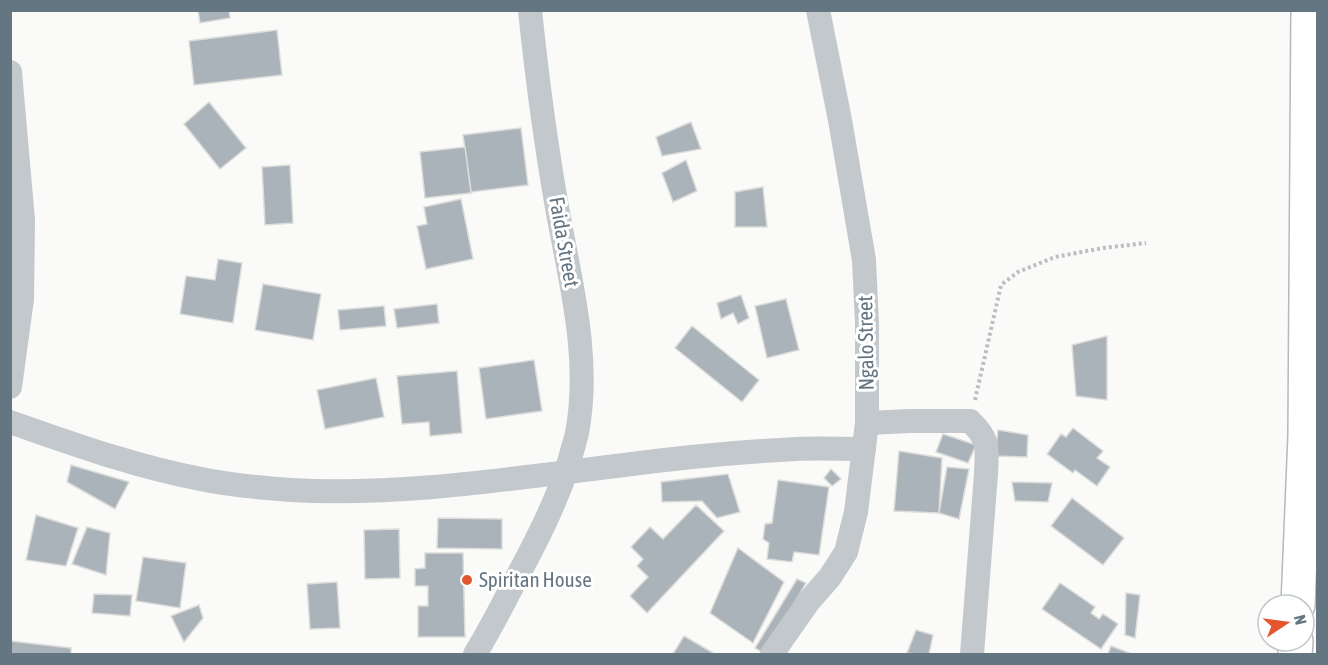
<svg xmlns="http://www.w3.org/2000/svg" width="1328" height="665" viewBox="0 0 1328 665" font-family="'Asap Condensed',sans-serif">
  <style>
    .building { fill: #aab3b9; stroke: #dcdcda; stroke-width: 1.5 }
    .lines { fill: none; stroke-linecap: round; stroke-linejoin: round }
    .highway-casing { stroke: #b4b9bd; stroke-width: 36 }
    .path { stroke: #bbbfc2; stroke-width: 4; stroke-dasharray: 3 3; stroke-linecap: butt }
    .street { stroke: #c3c8cc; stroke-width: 24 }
    .highway { stroke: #fff; stroke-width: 33 }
    .poi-dot { fill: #e4572e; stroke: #fff; stroke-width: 2 }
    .labels { text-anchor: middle; stroke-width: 6; stroke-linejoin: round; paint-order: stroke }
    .street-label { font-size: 21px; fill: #657683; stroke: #fff }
    .poi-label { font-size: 21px; fill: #657683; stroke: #fff; text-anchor: start }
  </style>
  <rect width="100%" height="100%" fill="#fafaf8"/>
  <!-- building -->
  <g class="building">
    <path d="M198,10H229L230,18L200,23Z"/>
    <path d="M277,30L282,75L194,85L189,41Z"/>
    <path d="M209,102L246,148L220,169L184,124Z"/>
    <path d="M691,122L701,149L662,156L656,137Z"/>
    <path d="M521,128L528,185L471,192L463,135Z"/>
    <path d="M465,147L471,193L425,198L420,152Z"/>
    <path d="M686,160L697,191L673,202L662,173Z"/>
    <path d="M290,165L293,223L265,225L262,167Z"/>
    <path d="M763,187L767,227H735V192Z"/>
    <path d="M461,199L473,259L426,269L417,226L427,224L424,207Z"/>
    <path d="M218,259L242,263L233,323L180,314L186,276L215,280Z"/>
    <path d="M263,284L321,294L313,340L255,330Z"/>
    <path d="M741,295L749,318L738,324L733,313L721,319L717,303Z"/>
    <path d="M786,299L799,350L767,358L755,306Z"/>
    <path d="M437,304L439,323L397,328L394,309Z"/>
    <path d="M384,306L386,326L340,330L338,310Z"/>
    <path d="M692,326L759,380L742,402L675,348Z"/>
    <path d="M1107,336V400L1076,396L1072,345Z"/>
    <path d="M534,360L542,411L486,419L479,368Z"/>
    <path d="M457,371L462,433L430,436L429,422L402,424L397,376Z"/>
    <path d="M376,378L384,417L325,429L317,390Z"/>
    <path d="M1073,428L1103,451L1097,458L1110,467L1097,486L1075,470L1073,473L1047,454L1061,434L1066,437Z"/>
    <path d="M998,430L1028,435L1027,457L995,456Z"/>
    <path d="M943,434L976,445L968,463L936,452Z"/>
    <path d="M899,451L942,458L939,513L894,511Z"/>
    <path d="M71,465L129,482L115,509L67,482Z"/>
    <path d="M947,467L969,469L959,519L939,513Z"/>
    <path d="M831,469L841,479L832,486L824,478Z"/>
    <path d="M728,474L740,512L717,518L702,501L662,502L661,482Z"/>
    <path d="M778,480L829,487L819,555L794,552L792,562L767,559L769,543L763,539L765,524L772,523Z"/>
    <path d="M1012,482L1052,483L1048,502L1015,501Z"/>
    <path d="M1072,498L1124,538L1103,565L1051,526Z"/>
    <path d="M696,505L724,531L647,613L630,596L648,577L637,566L643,559L631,547L650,527L663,539Z"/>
    <path d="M36,515L78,528L66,566L26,560Z"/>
    <path d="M438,518L502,519V549L437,548Z"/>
    <path d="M87,527L110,533L106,575L72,564Z"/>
    <path d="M399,529L400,578L365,579L364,530Z"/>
    <path d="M738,548L784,582L753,643L710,613Z"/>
    <path d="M425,553H463L465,637H418V606H428V586H415V569L425,568Z"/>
    <path d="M143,557L186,563L180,608L136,601Z"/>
    <path d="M797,579L806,583L765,654L755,648Z"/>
    <path d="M337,582L340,628L310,629L307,584Z"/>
    <path d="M1060,583L1095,607L1091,613L1099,619L1103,614L1118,624L1101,649L1042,609Z"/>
    <path d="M1126,593L1140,595L1135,638L1125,635Z"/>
    <path d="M94,594L132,595L130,616L92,613Z"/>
    <path d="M199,605L203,618L184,642L171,616Z"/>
    <path d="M916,630L933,635L929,654H914L907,653Z"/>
    <path d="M684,636L715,654H673Z"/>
    <path d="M10,641L71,648V654H10Z"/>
    <path d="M1111,646L1132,654H1108Z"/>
  </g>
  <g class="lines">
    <defs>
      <g id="highway">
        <path d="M1298,605L1305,436L1308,10"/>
        <path d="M1295,654L1296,641"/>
      </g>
    </defs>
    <!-- highway casing -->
    <use href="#highway" class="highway-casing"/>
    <!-- path -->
    <path class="path" d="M975,400L1001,285L1018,272L1055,257L1103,248L1146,243"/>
    <!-- street -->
    <g class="street">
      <path d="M10,72L23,220L22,299L10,387"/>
      <path d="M10,422C73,444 136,467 201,479C228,485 263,488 291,490C400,496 508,479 616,466C676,458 736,452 796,449C819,448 842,449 864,449"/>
      <path d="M867,423L910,421H970C990,440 987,448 986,474L972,654"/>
      <path d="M475,654C490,630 503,604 516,579C537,540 557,501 570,459C572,450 575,442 577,433C591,360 571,284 558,213C546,146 537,78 530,10"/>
      <path d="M772,654L809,601L830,577L846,552L856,512L867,423V324L864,260L840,120L818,10"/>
    </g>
    <!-- highway -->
    <use href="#highway" class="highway"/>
  </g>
  <!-- markers -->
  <circle class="poi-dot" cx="467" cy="580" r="6"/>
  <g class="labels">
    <!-- street labels -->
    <g class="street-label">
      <text transform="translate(564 242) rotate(80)" y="7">Faida Street</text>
      <text transform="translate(866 343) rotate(-91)" y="7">Ngalo Street</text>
    </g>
    <!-- poi labels -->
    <g class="poi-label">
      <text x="479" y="587">Spiritan House</text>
    </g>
  </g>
  <!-- border -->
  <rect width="1328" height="665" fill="none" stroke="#657683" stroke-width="24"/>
  <!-- north arrow -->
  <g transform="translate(1286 623) rotate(77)"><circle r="28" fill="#ffffff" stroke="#c1c8cd" stroke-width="1.5"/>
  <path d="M0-4.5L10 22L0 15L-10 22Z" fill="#e4572e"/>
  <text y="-9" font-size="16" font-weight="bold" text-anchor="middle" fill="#657683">N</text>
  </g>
</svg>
